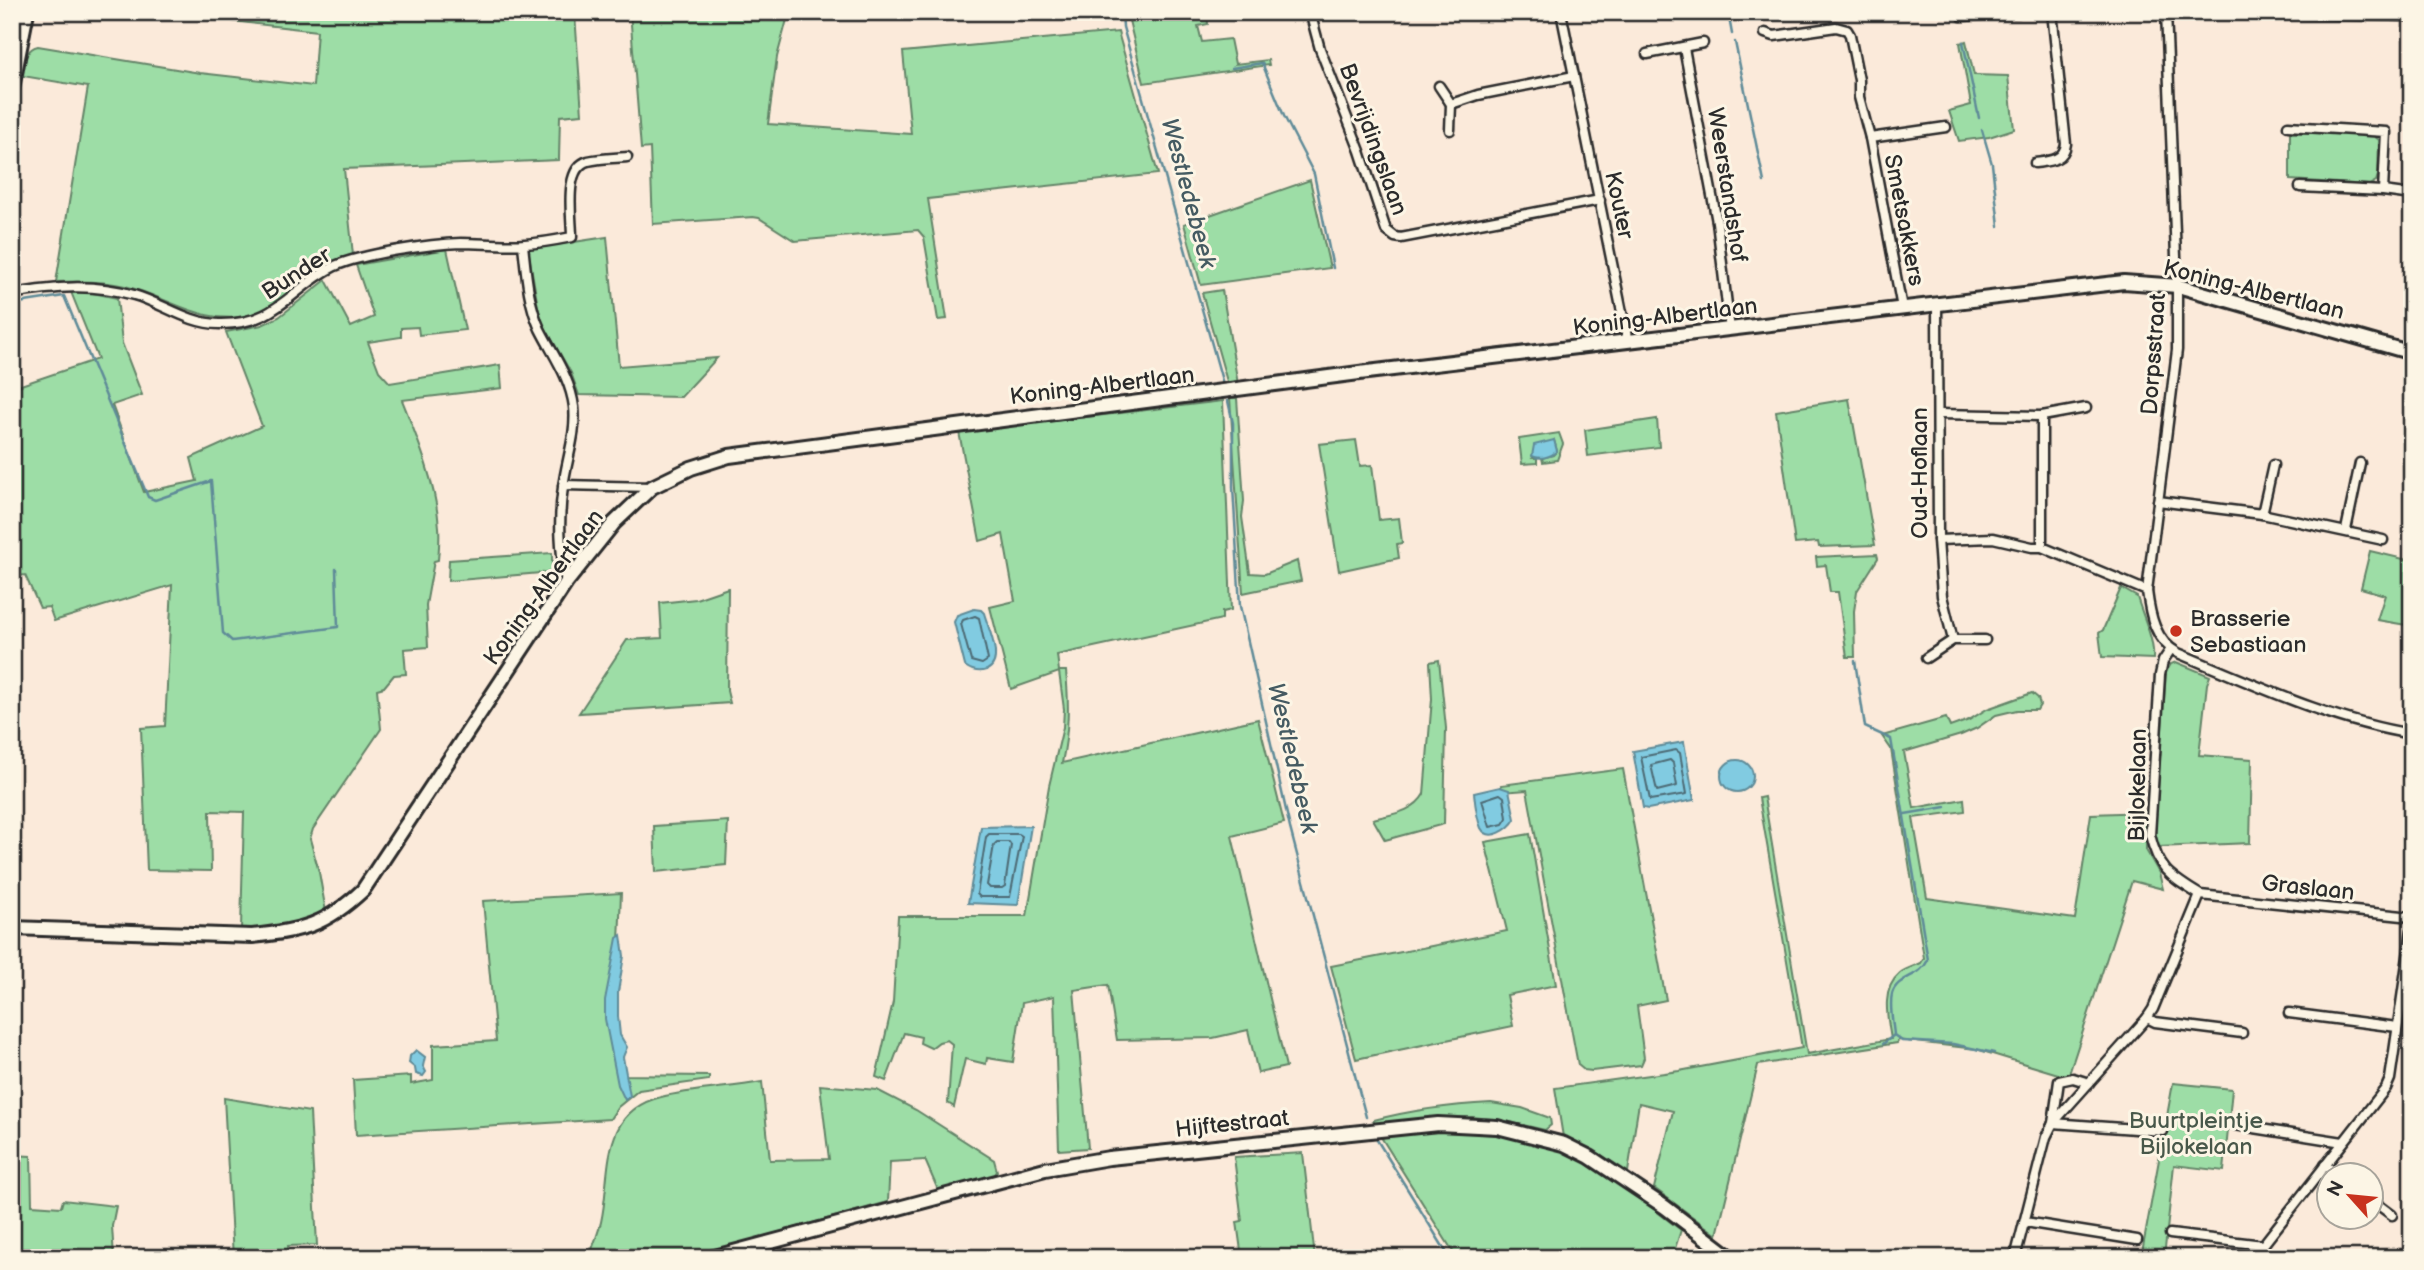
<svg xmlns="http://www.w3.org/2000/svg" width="2424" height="1270" viewBox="0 0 2424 1270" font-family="'Balsamiq Sans',sans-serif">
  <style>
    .green { fill: #9ddda6; stroke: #648468; stroke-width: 2 }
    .water { fill: #81cbe1; stroke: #5f8b98; stroke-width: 2 }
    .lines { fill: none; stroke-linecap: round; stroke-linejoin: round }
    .shore { stroke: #4d6b74; stroke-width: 2 }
    .stream { stroke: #5f8b98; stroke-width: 2.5 }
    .street-casing { stroke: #2b2b2b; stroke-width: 13 }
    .secondary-casing { stroke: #2b2b2b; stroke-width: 18 }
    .street { stroke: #fcf5e5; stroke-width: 8 }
    .secondary { stroke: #fcf5e5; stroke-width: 12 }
    .poi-dot { fill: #c8321e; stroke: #fcf5e5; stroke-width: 2.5 }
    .labels { text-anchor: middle; stroke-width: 6; stroke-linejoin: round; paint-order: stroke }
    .street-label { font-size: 23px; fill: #2b2b2b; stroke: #fcf5e5 }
    .poi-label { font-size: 23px; fill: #2b2b2b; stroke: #fcf5e5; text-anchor: start }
    .park-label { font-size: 23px; fill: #48584a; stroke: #fcf5e5 }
    .water-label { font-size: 24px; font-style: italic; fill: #455b62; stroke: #fcf5e5 }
  </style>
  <rect width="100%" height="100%" fill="#fbeada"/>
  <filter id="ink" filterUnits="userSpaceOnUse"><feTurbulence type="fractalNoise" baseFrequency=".0143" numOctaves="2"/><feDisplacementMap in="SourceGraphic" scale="14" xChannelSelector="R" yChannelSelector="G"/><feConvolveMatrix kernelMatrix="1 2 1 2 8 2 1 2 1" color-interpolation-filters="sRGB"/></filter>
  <g filter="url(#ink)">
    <!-- green -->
    <g class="green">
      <path d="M189,12H592L575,14L582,114L560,116L559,160L344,169L353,255C341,259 329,263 318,270C297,284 279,309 253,315C205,327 170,298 125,286C103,281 80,281 56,282L88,87L23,76C25,64 24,49 38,46L200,73L313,86L317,31L189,16Z"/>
      <path d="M630,12H789L777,57L768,124L911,134L903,52L1118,32L1158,174L928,199L947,319L938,320L924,237L918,230L795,241L759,218L753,217L653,224L650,148L641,149Z"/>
      <path d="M1127,12H1207L1208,24L1198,26L1202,42L1230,39L1235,64L1268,60L1269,65L1144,83Z"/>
      <path d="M1966,41L1974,75L2008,76L2014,129L1989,137L1959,141L1949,111L1971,105L1960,43Z"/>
      <path d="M2290,133H2370L2379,140L2378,175L2376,181L2369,185L2290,180Z"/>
      <path d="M1310,180L1330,268L1201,285L1184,224Z"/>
      <path d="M607,237L619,366L717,358L681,397L579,395L571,373L540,319L528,249Z"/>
      <path d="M447,249L465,330L419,335L418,327L401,328V337L368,342L379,371L390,383L500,365L502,388L402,400C418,440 436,484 439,527C440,538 439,549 438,560L434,561L426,605L428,647L404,649L406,674L394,675L384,687L377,689L381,729L313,829L310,839L319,872L326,912C298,925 271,928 241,929L244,812L210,811L211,871L147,870L141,728L165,726L172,585L54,621L49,607L40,608L25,575L12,577V388L98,359L71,292H88L117,298L122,343L142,395L112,405L144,492L197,481L191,458L262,426L226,332L262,325L279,317L326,280L351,327L374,317L356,265Z"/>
      <path d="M1222,290L1238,384L1228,385L1202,293Z"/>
      <path d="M1230,398H1237L1244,501L1242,517L1250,573L1265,574L1297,561L1301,581L1243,593Z"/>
      <path d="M1849,399L1875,545L1819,547L1818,542L1795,544L1776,411Z"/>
      <path d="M1223,401L1231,610L1222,612V619L1057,655L1059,671H1066C1069,704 1069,730 1062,763L1258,719L1284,823L1232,836L1286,1067L1258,1073L1248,1030L1213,1038L1117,1040L1108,985L1074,990L1088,1148L1059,1150L1054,996L1022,1003L1013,1062L987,1058L986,1064L965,1059L954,1107L948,1103L952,1044L947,1040L939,1042L931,1048L920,1043L921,1037L904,1033L886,1081L876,1077L893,1002L898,916H1027L1049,786L1063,727L1064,709L1059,672L1011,689L990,607L1015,601L1003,534L980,541L959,432Z"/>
      <path d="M1657,419L1659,447L1588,456L1585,430Z"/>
      <path d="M1559,433L1563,444L1557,460L1543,462L1542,458L1553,455L1557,451L1554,440L1533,458H1537V463L1522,464L1519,439Z"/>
      <path d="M1356,440L1360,466L1372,465L1379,520L1399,518L1402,543L1397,544L1399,558L1339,571L1319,444Z"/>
      <path d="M2370,551L2412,561V626L2377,620L2385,595L2361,588Z"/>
      <path d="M552,553V572L448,581L449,560Z"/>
      <path d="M1877,554L1878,558L1857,591L1854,611L1855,657H1847L1838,592H1830L1826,565L1817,566L1816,557Z"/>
      <path d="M728,588L727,691L730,703L579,713L627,640L662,638L660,603L696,599Z"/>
      <path d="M2121,588L2137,597C2143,617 2155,641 2153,659L2102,657L2099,633L2103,630Z"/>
      <path d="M1439,660L1446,728L1444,824L1385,840L1373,819C1392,814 1414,812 1424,794L1432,699L1430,662Z"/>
      <path d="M2176,662L2210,676L2207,684L2199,755L2252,759L2250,843L2158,847L2155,831L2166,672L2171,664Z"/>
      <path d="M2032,693L2038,698L2040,705L2037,710H2017L1996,715L1977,728L1961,735L1904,752L1914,808L1964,799L1965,811L1913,818L1927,898L2075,919L2091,814L2146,812V850L2159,873L2163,889L2132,881L2068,1077L1976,1049L1898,1040L1897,1043L1758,1065L1717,1235L1654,1188L1673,1111L1639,1103L1628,1172L1598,1153L1563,1137L1555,1088L1679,1071L1802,1048L1759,798L1764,797L1807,1054L1891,1039C1887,1016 1881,989 1900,973C1906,968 1915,966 1921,963L1924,958L1891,749L1882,736L1946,718L1950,727L1969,720L1987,709Z"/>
      <path d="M1623,769L1666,1000L1637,1006L1644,1058L1641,1065L1592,1071L1584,1070L1578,1065L1527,790L1502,792L1501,785Z"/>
      <path d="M728,821L726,865L656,872L654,826Z"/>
      <path d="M1530,834L1556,985L1507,995L1513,1026L1356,1059L1331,966L1507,931L1485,842Z"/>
      <path d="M621,893L616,1014L622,1075L709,1076V1080L639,1090L618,1107L610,1119L356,1135L353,1080L411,1076V1084L433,1080V1045L496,1041L483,901Z"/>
      <path d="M762,1082L770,1160L829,1159L820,1085L877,1090L916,1110L994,1160L997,1171L995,1175L938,1190L925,1160L890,1162L888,1202L685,1258H589C593,1246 598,1234 601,1222C612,1174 598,1112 661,1097C694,1089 729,1088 762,1082Z"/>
      <path d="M2173,1083L2232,1089L2224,1171L2174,1165L2164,1258H2141Z"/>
      <path d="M224,1098L310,1112L317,1245L288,1246L289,1258H233Z"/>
      <path d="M1491,1103L1522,1108L1550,1118L1551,1125L1545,1130L1501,1120L1472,1117L1373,1124L1374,1120C1412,1110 1451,1105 1491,1103Z"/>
      <path d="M1440,1131C1479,1133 1518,1135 1556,1148C1602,1165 1642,1201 1681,1230L1672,1258H1457L1381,1137Z"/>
      <path d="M1303,1153L1315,1258H1242L1237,1222L1242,1221L1234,1157Z"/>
      <path d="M12,1155L31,1156L32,1205L61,1207L63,1200L116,1206L112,1226L114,1258H12Z"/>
    </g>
    <!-- water -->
    <g class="water">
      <path d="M1554,440L1557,451C1551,457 1540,460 1532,456L1534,445Z"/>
      <path d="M974,609L981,610L984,613C988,628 1005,662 987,670C979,673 972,671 965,666L954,622L957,615Z"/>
      <path d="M1684,742L1694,800L1648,809L1643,808L1633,751Z"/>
      <circle cx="1737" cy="776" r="16"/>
      <path d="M1500,787L1509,790L1515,819C1510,829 1489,843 1481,828C1477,819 1475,803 1474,793Z"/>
      <path d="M1031,826L1018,905L968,903L981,827Z"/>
      <path d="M621,935L624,956L618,992V1016L620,1035L627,1047L623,1057L630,1096L625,1100L618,1085L605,1019V1000L617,938Z"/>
      <path d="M416,1050L425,1057L423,1066L426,1072L423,1076L416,1074L415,1068L409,1063L410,1056Z"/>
    </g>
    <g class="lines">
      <!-- shore -->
      <g class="shore">
        <path d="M975,616L979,618L988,660L982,664L971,661L961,624L963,620Z"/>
        <path d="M1676,750L1680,753L1687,794L1650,800L1641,757Z"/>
        <path d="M1670,760L1673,763L1677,786L1657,791L1651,765Z"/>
        <path d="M1500,794L1504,797L1507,818L1503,824L1490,827L1482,800Z"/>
        <path d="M989,834H1019L1022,836L1010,897H980L977,894L986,837Z"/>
        <path d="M997,842H1009L1011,845L1005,886L1002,888H990L987,885L994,845Z"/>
      </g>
      <!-- stream -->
      <g class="stream">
        <path d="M1122,12L1123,27L1223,384"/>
        <path d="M1728,12L1732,34"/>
        <path d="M1735,42L1764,182"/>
        <path d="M1963,42L1979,118"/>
        <path d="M1232,68L1262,63L1284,116L1314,174L1333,268"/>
        <path d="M1982,130L1992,164L1999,226"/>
        <path d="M12,304L64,296L148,497L155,500L211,481L223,633L232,641L338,627L336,569"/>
        <path d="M1228,401L1233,423V487L1240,606L1290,828L1366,1117"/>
        <path d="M1855,661L1865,727L1891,739L1928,960C1920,978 1897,976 1892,994C1889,1006 1893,1023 1894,1035L1902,1041L1953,1044L1994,1053"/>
        <path d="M1905,814L1946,807"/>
        <path d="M1883,1044L1894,1035"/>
        <path d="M1377,1140L1450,1258"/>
      </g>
      <defs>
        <g id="street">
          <path d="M1310,12L1320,49L1360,151L1386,230L1395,237L1401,238L1600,200"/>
          <path d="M1561,12L1628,342"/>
          <path d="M1961,12L1962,16L2019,12"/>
          <path d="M2166,12L2177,281V350L2147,591C2150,615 2155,641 2178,653C2253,684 2331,721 2412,734"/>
          <path d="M2234,12L2412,16"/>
          <path d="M1765,33L1774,36L1836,27L1847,30L1850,35L1859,80V97L1870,138L1902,308"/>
          <path d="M1684,48L1717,222L1730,330"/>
          <path d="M1647,54L1703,43"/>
          <path d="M1439,86L1451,104L1450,130"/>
          <path d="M1451,104L1478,95L1574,76"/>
          <path d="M2288,126L2386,132L2383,191"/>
          <path d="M1870,138L1946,127"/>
          <path d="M2035,163C2049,161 2064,161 2066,144L2052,12"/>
          <path d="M2300,187L2383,191L2412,195"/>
          <path d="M523,245C526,272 528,303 540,329C553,355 570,377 574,407C577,434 566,461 563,487C558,521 560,549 566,583"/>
          <path d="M12,294C54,287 92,283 134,295C162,303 189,324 219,324C278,325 290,288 335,266C362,254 430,244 461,243C482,243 504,246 525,244C541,243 557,240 572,237C572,216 563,168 588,161C600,158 615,158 627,157"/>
          <path d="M1937,304L1938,540L1942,596L1953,640"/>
          <path d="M1938,414L2042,416V547"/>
          <path d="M2042,416L2086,408"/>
          <path d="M563,485L652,487"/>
          <path d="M2158,501L2262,514L2383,540"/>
          <path d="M2262,514L2273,465"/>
          <path d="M2346,530L2360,463"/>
          <path d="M1938,540L1993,538L2032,547H2042L2147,591"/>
          <path d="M2171,649L2163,661L2160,675L2150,835C2159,871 2170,876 2200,895L2412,917"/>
          <path d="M1926,658L1953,640H1985"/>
          <path d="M2289,1013L2397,1027"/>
          <path d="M2147,1018L2155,1022L2242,1033"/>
          <path d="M2089,1083L2073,1078L2059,1081L2053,1123L2163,1131"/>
          <path d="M2235,1125L2343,1142"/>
          <path d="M2325,1165L2339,1176"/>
          <path d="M2372,1200L2392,1215"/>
          <path d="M2025,1222L2137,1240"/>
          <path d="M2170,1234L2263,1245L2386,1088L2390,1079L2412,929"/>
          <path d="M2015,1258L2046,1137L2053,1123L2147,1018L2153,1009L2200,895"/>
        </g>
        <g id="secondary">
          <path d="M12,88L27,12"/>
          <path d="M12,928L252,936C302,931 326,925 363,890L566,583L614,523L652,487L691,468L729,456L1359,373L2124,282L2178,286L2412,353"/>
          <path d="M711,1258L1045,1169L1109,1158L1438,1124L1497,1127L1564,1144L1590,1157L1665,1207L1732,1258"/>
        </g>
      </defs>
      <!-- street casing -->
      <use href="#street" class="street-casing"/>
      <!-- secondary casing -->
      <use href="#secondary" class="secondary-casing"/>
      <!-- street -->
      <use href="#street" class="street"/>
      <!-- secondary -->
      <use href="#secondary" class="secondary"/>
    </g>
  </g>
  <!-- markers -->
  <circle class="poi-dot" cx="2176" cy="631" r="7"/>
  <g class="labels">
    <!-- street labels -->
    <g class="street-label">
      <text transform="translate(1374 139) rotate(70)" y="8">Bevrijdingslaan</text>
      <text transform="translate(1728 185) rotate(81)" y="8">Weerstandshof</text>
      <text transform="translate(1620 205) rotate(78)" y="8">Kouter</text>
      <text transform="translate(1905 220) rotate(79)" y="8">Smetsakkers</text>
      <text transform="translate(296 273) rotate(-33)" y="8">Bunder</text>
      <text transform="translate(2254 289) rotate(14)" y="8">Koning-Albertlaan</text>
      <text transform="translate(1665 316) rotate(-7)" y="8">Koning-Albertlaan</text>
      <text transform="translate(2153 354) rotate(-86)" y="8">Dorpsstraat</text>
      <text transform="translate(1102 385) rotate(-7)" y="8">Koning-Albertlaan</text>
      <text transform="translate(1919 473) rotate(-90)" y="8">Oud-Hoflaan</text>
      <text transform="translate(543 587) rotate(-54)" y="8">Koning-Albertlaan</text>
      <text transform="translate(2137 785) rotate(-89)" y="8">Bijlokelaan</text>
      <text transform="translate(2308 887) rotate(6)" y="8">Graslaan</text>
      <text transform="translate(1232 1123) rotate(-6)" y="8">Hijftestraat</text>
    </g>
    <!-- poi labels -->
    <g class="poi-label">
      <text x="2190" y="626">Brasserie<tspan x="2190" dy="26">Sebastiaan</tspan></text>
    </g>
    <!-- park labels -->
    <g class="park-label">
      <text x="2196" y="1128">Buurtpleintje<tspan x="2196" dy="26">Bijlokelaan</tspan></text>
    </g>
    <!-- water labels -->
    <g class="water-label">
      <text transform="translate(1189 193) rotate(75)" y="8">Westledebeek</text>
      <text transform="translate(1293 758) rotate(77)" y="8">Westledebeek</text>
    </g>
  </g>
  <!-- margin -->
  <rect width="2424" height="1270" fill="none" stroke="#fcf5e5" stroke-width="42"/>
  <rect x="21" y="21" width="2382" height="1228" fill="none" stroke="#2b2b2b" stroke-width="2.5" filter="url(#ink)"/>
  <!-- north arrow -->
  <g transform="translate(2350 1196) rotate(297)"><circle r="33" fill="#fcf5e5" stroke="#a8a49b" stroke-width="2"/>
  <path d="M0-5L12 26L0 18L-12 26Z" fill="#c8321e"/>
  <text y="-10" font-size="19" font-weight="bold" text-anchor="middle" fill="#2b2b2b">N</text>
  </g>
</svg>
